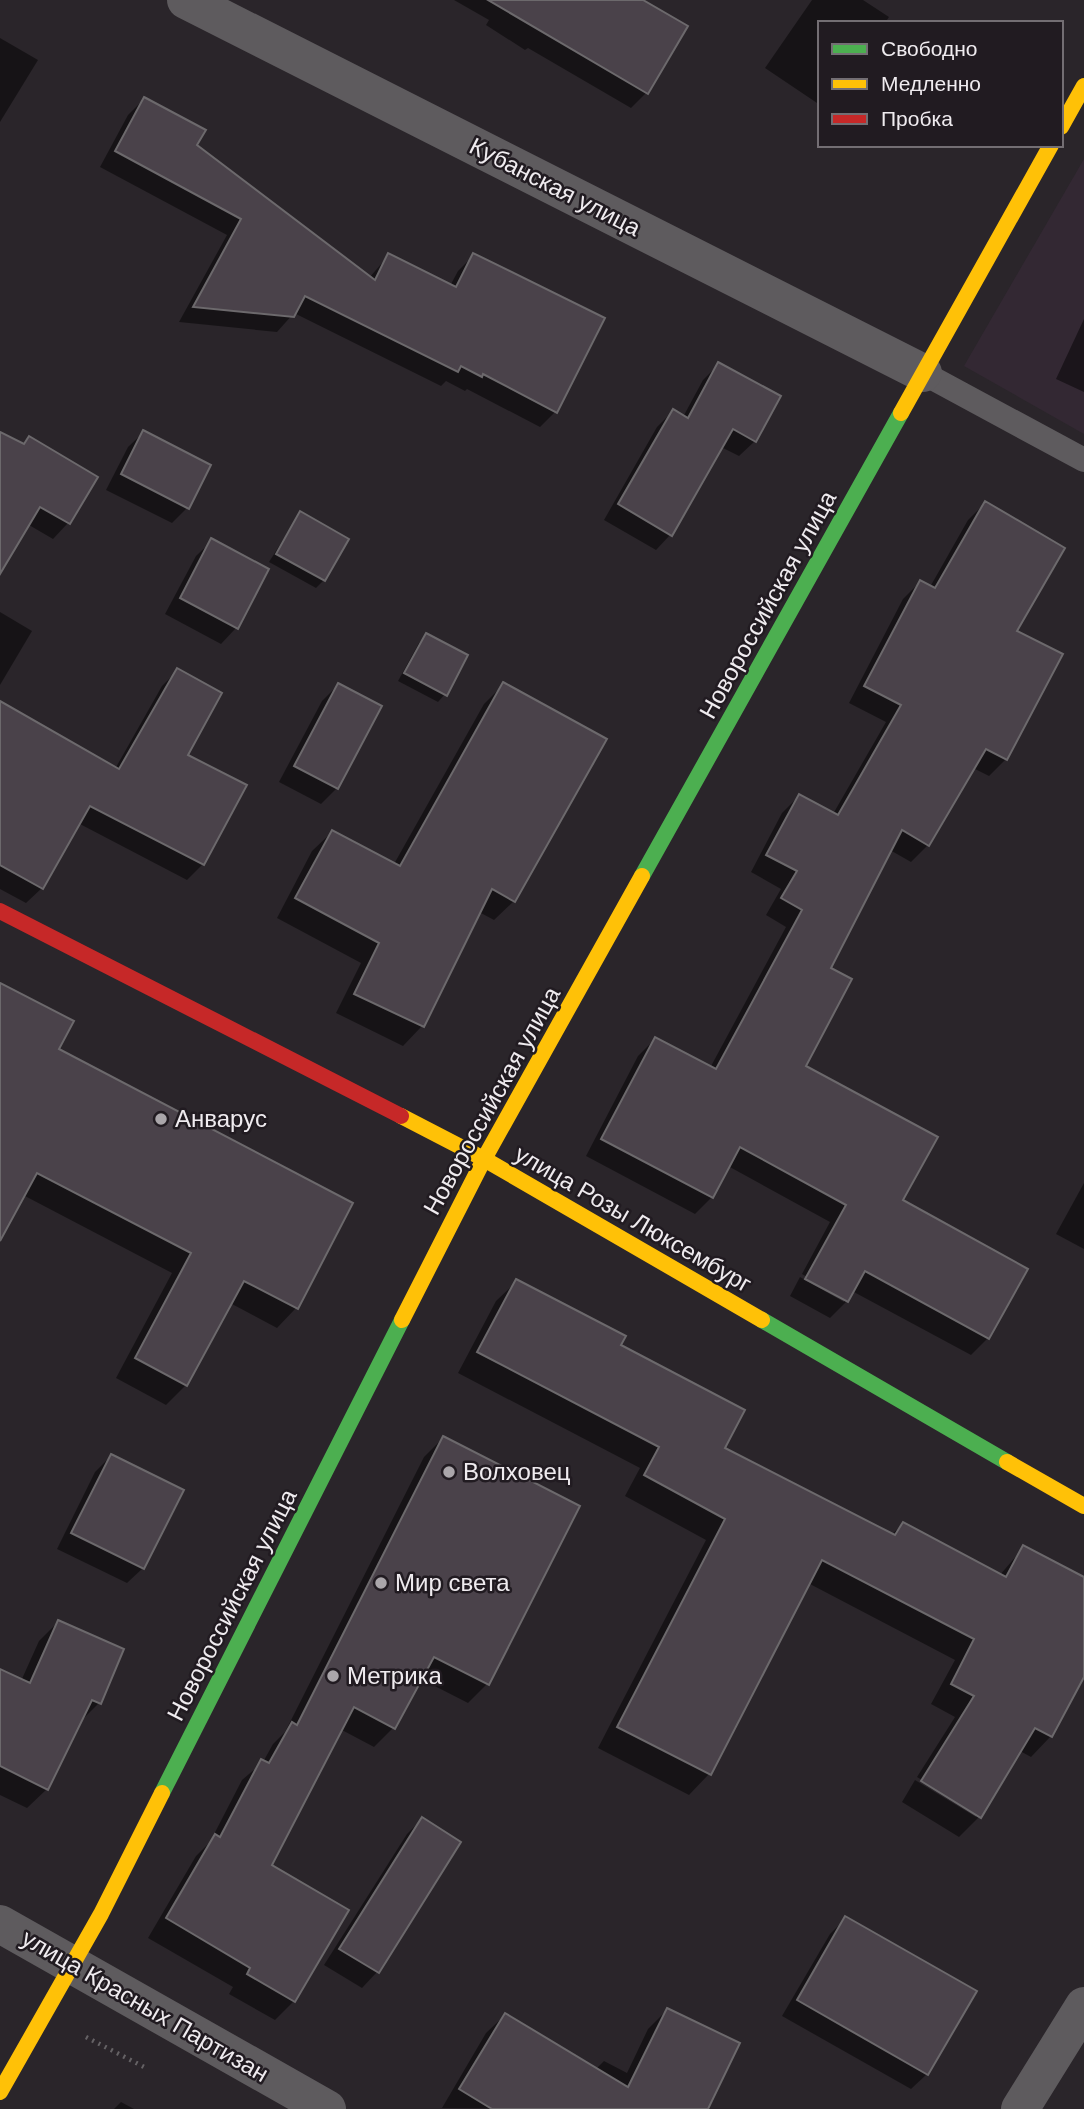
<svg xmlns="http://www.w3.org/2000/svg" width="1084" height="2109" viewBox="0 0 1084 2109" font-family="Helvetica,sans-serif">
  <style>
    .built { fill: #332833 }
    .shadow { fill: #0007 }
    .building { fill: #4a424a; stroke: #6c696c; stroke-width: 2 }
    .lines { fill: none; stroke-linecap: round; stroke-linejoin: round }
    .path { stroke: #656265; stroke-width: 4.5; stroke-dasharray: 2 5; stroke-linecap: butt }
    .lane { stroke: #5e5b5e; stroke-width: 24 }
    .street { stroke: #5e5b5e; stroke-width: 38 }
    .fast { stroke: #4caf50; stroke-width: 16 }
    .slow { stroke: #ffc107; stroke-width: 16 }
    .jam { stroke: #c62828; stroke-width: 16 }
    .poi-dot { fill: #aaa6aa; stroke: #211b21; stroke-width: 2.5 }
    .labels { text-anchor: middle; stroke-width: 5; stroke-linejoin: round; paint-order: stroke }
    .street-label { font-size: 24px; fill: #efebef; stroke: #211b21 }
    .poi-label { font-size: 24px; fill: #efebef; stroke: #211b21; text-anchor: start }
  </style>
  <rect width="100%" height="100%" fill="#2a252a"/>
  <!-- built -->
  <path class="built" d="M1084,159V434L964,366Z"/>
  <!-- shadow -->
  <g class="shadow">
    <path d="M454,0H639L647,92L631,108L528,48L525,50L486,25L489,20Z"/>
    <path d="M812,0H863L889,17L885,23H820V105L765,68Z"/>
    <path d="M0,38L38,60L0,122Z"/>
    <path d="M144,99L195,145L369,278L389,255L450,286L458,271L474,255L555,412L540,427L467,389L465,391L446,381L441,386L294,313L277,332L179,322L227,235L100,167L128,115Z"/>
    <path d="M1084,319V392L1056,379Z"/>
    <path d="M719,364L755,441L739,456L721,447L671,534L656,550L604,520L657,427L673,411L683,417L703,380Z"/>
    <path d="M144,432L187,508L172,523L106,490L128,447Z"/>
    <path d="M29,438L68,523L53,539L29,525L0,562V477L14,454Z"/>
    <path d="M985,503L1015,631L1006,759L989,776L973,768L928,845L911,862L890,850L828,969L803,1067L901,1201L1025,1269L988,1338L971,1355L852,1291L847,1301L830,1318L790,1296L800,1277L844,1302V1298L802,1274L830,1222L728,1166L712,1197L695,1214L586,1156L638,1056L655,1039L710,1068L786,927L766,915L781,889L751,872L782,813L799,796L833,814L886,722L849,703L903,599L920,582L930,587L968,520Z"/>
    <path d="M300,513L324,580L316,588L269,562Z"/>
    <path d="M212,541L267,569L236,628L221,644L165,614L196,556Z"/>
    <path d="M0,612L32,631L0,685Z"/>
    <path d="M426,635L445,694L438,702L398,681L419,643Z"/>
    <path d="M178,670L185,755L203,864L187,880L78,823L42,888L26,903L0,889V816L115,769L162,686Z"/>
    <path d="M504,684L514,901L494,920L479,912L422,1026L403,1046L336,1013L361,963L277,918L312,851L332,832L394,864L484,704Z"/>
    <path d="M338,685L337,788L321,804L279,782L322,701Z"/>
    <path d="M0,993L57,1050L351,1203L296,1308L277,1328L230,1303L186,1385L166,1405L116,1378L172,1273L23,1195L0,1238Z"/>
    <path d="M1084,1183V1249L1056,1234Z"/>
    <path d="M517,1281L619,1346L723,1449L891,1535L903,1524L999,1576L1024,1547L1084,1579V1673L1051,1736L1031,1757L1020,1751L979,1817L959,1837L902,1802L915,1780L976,1817V1813L917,1777L955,1717L931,1704L955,1660L808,1583L709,1774L689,1795L598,1748L706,1540L625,1496L640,1468L458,1373L496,1301Z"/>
    <path d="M443,1438L487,1684L468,1703L421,1679L393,1728L374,1747L340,1729L269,1865L294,2001L275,2020L229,1994L233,1987L148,1938L196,1856L210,1842L242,1780L263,1762L273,1744L285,1732L424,1457Z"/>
    <path d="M111,1456L143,1568L127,1583L57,1549L95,1472Z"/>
    <path d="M58,1622L99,1703L79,1723L47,1789L27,1808L0,1795V1671L21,1681L39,1641Z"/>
    <path d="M422,1819L459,1842L377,1972L362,1988L324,1965L407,1834Z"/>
    <path d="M846,1918L927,2074L911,2089L782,2016L830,1934Z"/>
    <path d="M667,2010L706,2109L442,2108L486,2033L505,2015L596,2069L604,2061L627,2073L648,2029Z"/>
    <path d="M121,2102L134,2109H114Z"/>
  </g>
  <!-- building -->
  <g class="building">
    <path d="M488,0H643L688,26L648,94Z"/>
    <path d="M144,97L206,130L197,145L375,280L388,253L456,287L473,253L605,318L557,413L483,374L482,377L461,366L458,372L305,296L294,317L193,307L241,219L115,151Z"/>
    <path d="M718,362L781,396L756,442L733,429L672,536L618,504L673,409L688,418Z"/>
    <path d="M143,430L211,465L189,509L121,474Z"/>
    <path d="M0,432L24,444L29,436L98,477L70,524L40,507L0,574Z"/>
    <path d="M985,501L1065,548L1017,631L1063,654L1007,760L986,749L929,846L902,830L831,968L852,979L806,1066L938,1137L903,1200L1028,1269L989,1339L865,1271L848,1302L805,1279L846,1205L740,1147L713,1198L601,1139L655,1037L716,1069L802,910L781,898L797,871L766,855L799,794L838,815L901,705L864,686L920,580L935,588Z"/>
    <path d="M300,511L349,539L325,581L276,554Z"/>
    <path d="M211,538L269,569L238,629L180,598Z"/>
    <path d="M426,633L468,655L447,696L404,673Z"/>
    <path d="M177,668L222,693L188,755L247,785L204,865L90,806L43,889L0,865V701L119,769Z"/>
    <path d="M503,682L607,739L515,902L492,889L424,1027L354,994L379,943L295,898L332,830L400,866Z"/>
    <path d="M338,683L382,706L338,789L294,766Z"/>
    <path d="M0,983L74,1021L59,1049L353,1203L298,1309L244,1281L187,1386L135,1358L191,1253L37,1173L0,1241Z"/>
    <path d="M516,1279L626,1336L621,1345L745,1410L725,1448L895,1535L903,1522L1006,1577L1023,1545L1084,1577V1677L1052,1737L1035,1728L981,1818L921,1781L974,1696L951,1684L974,1639L822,1560L711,1775L617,1727L725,1519L644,1475L659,1447L477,1352Z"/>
    <path d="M443,1436L580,1506L489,1685L434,1657L395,1729L354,1707L272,1865L349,1910L295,2002L247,1974L250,1968L166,1918L215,1834L220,1837L261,1759L269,1763L292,1722L297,1725Z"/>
    <path d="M111,1454L184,1490L144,1569L71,1533Z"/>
    <path d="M58,1620L124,1649L101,1704L92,1700L48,1790L0,1766V1669L30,1683Z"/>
    <path d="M422,1817L461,1842L379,1973L339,1949Z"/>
    <path d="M845,1916L977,1991L928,2075L797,2000Z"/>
    <path d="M667,2008L740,2043L708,2109H492L459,2089L505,2013L628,2087Z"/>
  </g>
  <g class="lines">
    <!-- path -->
    <path class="path" d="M86,2037L146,2068"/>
    <!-- lane -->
    <path class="lane" d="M923,373L1084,460"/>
    <!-- street -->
    <g class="street">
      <path d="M186,0L923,373"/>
      <path d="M0,1924L327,2109"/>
      <path d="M1020,2109L1084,2006"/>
    </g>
    <!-- fast -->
    <g class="fast">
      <path d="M642,876L901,413"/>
      <path d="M762,1320L1007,1462"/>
      <path d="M162,1793L402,1320"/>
    </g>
    <!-- slow -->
    <g class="slow">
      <path d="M1061,127L1084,86"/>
      <path d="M901,413L1051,145"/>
      <path d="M401,1116L484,1159L762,1320"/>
      <path d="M402,1320L484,1159L642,876"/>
      <path d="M1007,1462L1084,1506"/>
      <path d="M0,2092L101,1914L162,1793"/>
    </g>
    <!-- jam -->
    <path class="jam" d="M0,911L401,1116"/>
  </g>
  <!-- markers -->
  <g class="poi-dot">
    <circle cx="161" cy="1119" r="7"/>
    <circle cx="449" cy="1472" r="7"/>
    <circle cx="381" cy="1583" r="7"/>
    <circle cx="333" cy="1676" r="7"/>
  </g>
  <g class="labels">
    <!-- street labels -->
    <g class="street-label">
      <text transform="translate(555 187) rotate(27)" y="8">Кубанская улица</text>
      <text transform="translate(768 605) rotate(-61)" y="8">Новороссийская улица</text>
      <text transform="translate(492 1101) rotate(-61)" y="8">Новороссийская улица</text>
      <text transform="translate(633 1219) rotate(30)" y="8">улица Розы Люксембург</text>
      <text transform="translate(232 1605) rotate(-63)" y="8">Новороссийская улица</text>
      <text transform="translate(145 2006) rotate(30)" y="8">улица Красных Партизан</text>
    </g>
    <!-- poi labels -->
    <g class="poi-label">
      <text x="175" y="1127">Анварус</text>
      <text x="463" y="1480">Волховец</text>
      <text x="395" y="1591">Мир света</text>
      <text x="347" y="1684">Метрика</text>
    </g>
  </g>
  <!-- legend -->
  <rect x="818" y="21" width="245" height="126" fill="#211b21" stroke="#736e73" stroke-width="2"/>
  <rect x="832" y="44" width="35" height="10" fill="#4caf50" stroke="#736e73" stroke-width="2"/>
  <text x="881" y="56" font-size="21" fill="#efebef">Свободно</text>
  <rect x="832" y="79" width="35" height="10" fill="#ffc107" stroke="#736e73" stroke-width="2"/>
  <text x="881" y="91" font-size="21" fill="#efebef">Медленно</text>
  <rect x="832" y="114" width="35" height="10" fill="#c62828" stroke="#736e73" stroke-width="2"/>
  <text x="881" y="126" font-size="21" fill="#efebef">Пробка</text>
</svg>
